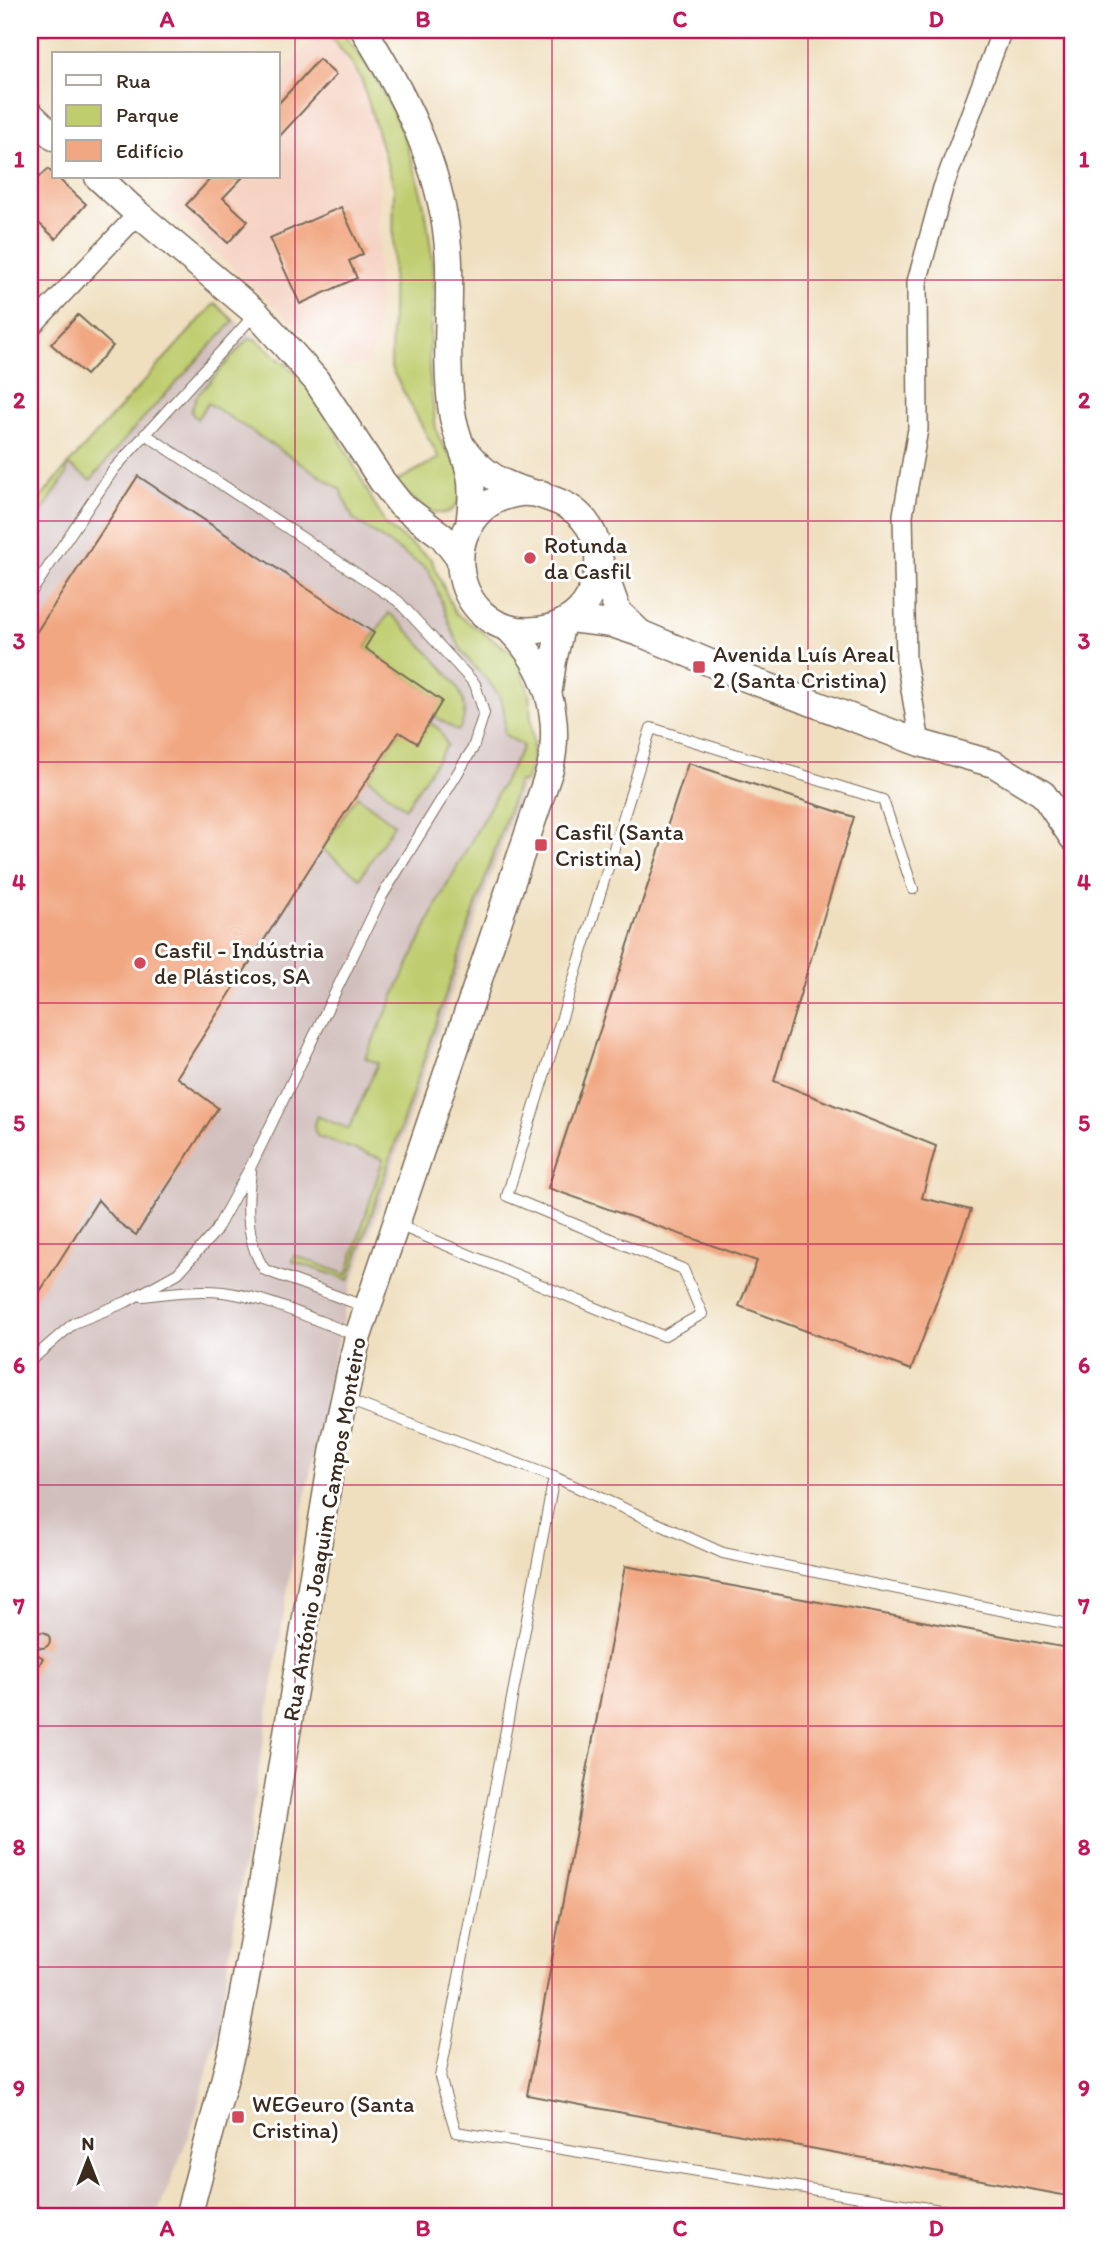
<svg xmlns="http://www.w3.org/2000/svg" width="1103" height="2247" viewBox="0 0 1103 2247" font-family="Itim,sans-serif">
  <style>
    .built { fill: #f5d2c2 }
    .industrial { fill: #d1bfbd }
    .green { fill: #bfcd6f; stroke: #7d7c46; stroke-width: 2 }
    .building { fill: #f1a782 }
    .lines { fill: none; stroke-linecap: round; stroke-linejoin: round }
    .lane-casing { stroke: #7a6956; stroke-width: 12 }
    .street-casing { stroke: #7a6956; stroke-width: 22 }
    .secondary-casing { stroke: #7a6956; stroke-width: 29 }
    .lane { stroke: #fff; stroke-width: 10 }
    .street { stroke: #fff; stroke-width: 19 }
    .secondary { stroke: #fff; stroke-width: 26 }
    .grid { fill: none; stroke: #c2185b; stroke-width: 2; stroke-opacity: 0.55 }
    .poi-dot { fill: #d1495b; stroke: #fff; stroke-width: 2.5 }
    .labels { text-anchor: middle; stroke-width: 6; stroke-linejoin: round; paint-order: stroke }
    .poi-label { font-size: 23px; fill: #3b2a1e; stroke: #fff; text-anchor: start }
    .street-label { font-size: 23px; fill: #3b2a1e; stroke: #fff }
    .neatline { fill: none; stroke: #c2185b; stroke-width: 2.5 }
    .grid-label { font-size: 23px; text-anchor: middle; font-weight: bold; fill: #c2185b }
  </style>
  <rect width="100%" height="100%" fill="#fff"/>
  <filter id="ink" filterUnits="userSpaceOnUse"><feTurbulence type="fractalNoise" baseFrequency=".0143" numOctaves="2"/><feDisplacementMap in="SourceGraphic" scale="14" xChannelSelector="R" yChannelSelector="G"/><feConvolveMatrix kernelMatrix="1 2 1 2 8 2 1 2 1" color-interpolation-filters="sRGB"/></filter>
  <filter id="wash" filterUnits="userSpaceOnUse"><feTurbulence type="fractalNoise" baseFrequency=".00686" numOctaves="4" result="noise"/><feDisplacementMap in="SourceGraphic" scale="28" xChannelSelector="R" yChannelSelector="G"/><feGaussianBlur stdDeviation="1.57" result="paint"/><feColorMatrix in="noise" values="0 0 0 0 0 0 0 0 0 0 0 0 0 0 0 0 0 1.4 0 .05"/><feComposite in="paint" operator="in"/></filter>
  <g filter="url(#wash)">
    <rect width="100%" height="100%" fill="#efdfbf"/>
    <!-- built -->
    <path class="built" d="M322,30H325L351,62L362,81L377,128L380,157L377,343L369,361L361,365L348,367L337,361L306,335L164,205L189,177H278V78Z"/>
    <!-- industrial -->
    <path class="industrial" d="M215,303L313,388L386,526L431,559L455,613L517,656L529,693L533,754L351,1288L330,1374L292,1563L216,2039L192,2128L156,2217H30V512Z"/>
    <!-- green -->
    <g class="green">
      <path d="M325,30H340C376,72 401,120 416,174C428,215 434,259 433,301C432,320 429,340 429,359C429,380 433,402 435,423C437,442 450,453 459,470C465,482 463,506 448,512C428,519 408,494 395,482L439,458L391,368L394,187L362,81L351,62Z"/>
      <path d="M215,303L234,321L136,426L91,480L68,465L66,475L30,530V511L68,465Z"/>
      <path d="M256,339L313,388L386,526L431,559L455,613L517,656L529,693L533,742L532,762L525,782H518L349,1280L292,1261L294,1255L347,1275L383,1159L318,1137C313,1129 313,1125 317,1116L349,1129L378,1063L365,1058L439,900L523,746L504,734C504,727 505,719 504,712C502,687 474,671 462,651C447,625 442,596 428,570L353,519L340,489L208,403L197,419L191,412L196,397L247,340Z"/>
      <path d="M389,613C402,623 413,636 424,648C444,669 479,700 458,731L433,715L441,701L365,648Z"/>
      <path d="M429,722L439,729L447,745L405,808L368,778L399,732Z"/>
      <path d="M357,796L394,824L360,878L322,849Z"/>
    </g>
    <g id="blocks">
      <!-- building -->
      <g class="building">
        <path d="M319,59L336,75L278,138V104Z"/>
        <path d="M48,169L86,204L56,239L30,215V185Z"/>
        <path d="M212,177H243L223,198L248,221L228,243L186,205Z"/>
        <path d="M341,207L363,254L349,261L357,278L300,304L270,238Z"/>
        <path d="M78,315L113,346L86,375L51,344Z"/>
        <path d="M138,476L374,633L365,648L442,701L417,743L399,732L341,819L177,1077L218,1108L136,1235L118,1222L98,1200L30,1307V642Z"/>
        <path d="M688,763L854,817L774,1081L936,1146L922,1198L971,1210L911,1370L739,1306L757,1261L548,1188Z"/>
        <path d="M625,1566L1073,1649V2197L527,2095Z"/>
        <circle cx="42" cy="1640" r="8"/>
        <path d="M30,1649L43,1658L30,1681Z"/>
      </g>
    </g>
  </g>
  <g filter="url(#ink)">
    <use href="#blocks" fill-opacity="0" stroke="#7a6956" stroke-width="2"/>
    <g class="lines">
      <defs>
        <g id="lane">
          <path d="M30,594L114,469L256,313"/>
          <path d="M251,1172C246,1203 246,1244 265,1270L366,1307"/>
          <path d="M398,1225L663,1336L702,1314L683,1269L507,1196L651,728L883,800L913,889"/>
          <path d="M142,1296C169,1293 197,1289 223,1292C270,1298 314,1320 358,1336"/>
          <path d="M30,1361L74,1323L126,1302L178,1273L215,1232L252,1164L382,896L473,748L484,713L475,684L398,601L145,434"/>
          <path d="M345,1399L554,1477L723,1553L1073,1625"/>
          <path d="M554,1477L440,2077L456,2132L984,2217"/>
          <path d="M30,2207L46,2217"/>
        </g>
        <g id="street">
          <path d="M30,328L138,214"/>
          <path d="M920,743L906,660L903,515L918,429L917,282L943,188L1002,30"/>
        </g>
        <g id="secondary">
          <path d="M364,30C408,101 446,177 449,263C450,312 445,363 452,412C455,434 465,453 470,474C473,492 471,509 469,527"/>
          <path d="M30,114L54,137"/>
          <path d="M98,177L138,214L256,313L316,380L382,481L401,505L442,536L459,558"/>
          <path d="M460,444C474,463 491,479 514,487C545,498 577,500 593,534C603,557 598,585 584,605C573,619 556,628 538,630C445,640 431,504 520,493C527,492 535,494 542,494"/>
          <path d="M599,558L618,612L640,633"/>
          <path d="M569,619L612,624L642,634L748,679L920,743L994,764L1043,794L1073,838"/>
          <path d="M549,689L553,661L562,623"/>
          <path d="M188,2217L233,2047L253,1940L335,1441L358,1336L550,769C562,717 547,667 509,629"/>
        </g>
      </defs>
      <!-- lane casing -->
      <use href="#lane" class="lane-casing"/>
      <!-- street casing -->
      <use href="#street" class="street-casing"/>
      <!-- secondary casing -->
      <use href="#secondary" class="secondary-casing"/>
      <!-- lane -->
      <use href="#lane" class="lane"/>
      <!-- street -->
      <use href="#street" class="street"/>
      <!-- secondary -->
      <use href="#secondary" class="secondary"/>
    </g>
  </g>
  <!-- grid -->
  <path class="grid" d="M295,30V2217M552,30V2217M808,30V2217M30,280H1073M30,521H1073M30,762H1073M30,1003H1073M30,1244H1073M30,1485H1073M30,1726H1073M30,1967H1073"/>
  <!-- markers -->
  <g class="poi-dot">
    <circle cx="530" cy="558" r="7"/>
    <rect x="692" y="660" width="14" height="14" rx="3.5"/>
    <rect x="534" y="838" width="14" height="14" rx="3.5"/>
    <circle cx="140" cy="963" r="7"/>
    <rect x="231" y="2110" width="14" height="14" rx="3.5"/>
  </g>
  <g class="labels">
    <!-- poi labels -->
    <g class="poi-label">
      <text x="544" y="553">Rotunda<tspan x="544" dy="26">da Casfil</tspan></text>
      <text x="713" y="662">Avenida Luís Areal<tspan x="713" dy="26">2 (Santa Cristina)</tspan></text>
      <text x="555" y="840">Casfil (Santa<tspan x="555" dy="26">Cristina)</tspan></text>
      <text x="154" y="958">Casfil - Indústria<tspan x="154" dy="26">de Plásticos, SA</tspan></text>
      <text x="252" y="2112">WEGeuro (Santa<tspan x="252" dy="26">Cristina)</tspan></text>
    </g>
    <!-- street labels -->
    <g class="street-label">
      <text transform="translate(324 1529) rotate(-80)" y="8">Rua António Joaquim Campos Monteiro</text>
    </g>
  </g>
  <!-- margin -->
  <rect width="1103" height="2247" fill="none" stroke="#fff" stroke-width="77"/>
  <!-- legend -->
  <rect x="52" y="52" width="228" height="126" fill="#ffffff" stroke="#b1aaa5" stroke-width="2"/>
  <rect x="66" y="75" width="35" height="10" fill="#ffffff" stroke="#b1aaa5" stroke-width="2"/>
  <text x="116" y="88" font-size="21" fill="#3b2a1e">Rua</text>
  <rect x="66" y="105" width="35" height="21" fill="#bfcd6f" stroke="#b1aaa5" stroke-width="2"/>
  <text x="116" y="122" font-size="21" fill="#3b2a1e">Parque</text>
  <rect x="66" y="140" width="35" height="21" fill="#f1a782" stroke="#b1aaa5" stroke-width="2"/>
  <text x="116" y="158" font-size="21" fill="#3b2a1e">Edifício</text>
  <!-- north arrow -->
  <g transform="translate(88 2160)" stroke="#ffffff" stroke-width="5" paint-order="stroke">
  <path d="M0-5L12 26L0 18L-12 26Z" fill="#3b2a1e"/>
  <text y="-10" font-size="19" font-weight="bold" text-anchor="middle" fill="#3b2a1e">N</text>
  </g>
  <rect x="38" y="38" width="1026" height="2170" class="neatline"/>
  <g class="grid-label">
    <text x="167" y="27">A</text>
    <text x="423" y="27">B</text>
    <text x="680" y="27">C</text>
    <text x="936" y="27">D</text>
    <text x="19" y="167">1</text>
    <text x="1084" y="167">1</text>
    <text x="19" y="408">2</text>
    <text x="1084" y="408">2</text>
    <text x="19" y="649">3</text>
    <text x="1084" y="649">3</text>
    <text x="19" y="890">4</text>
    <text x="1084" y="890">4</text>
    <text x="19" y="1131">5</text>
    <text x="1084" y="1131">5</text>
    <text x="19" y="1373">6</text>
    <text x="1084" y="1373">6</text>
    <text x="19" y="1614">7</text>
    <text x="1084" y="1614">7</text>
    <text x="19" y="1855">8</text>
    <text x="1084" y="1855">8</text>
    <text x="19" y="2096">9</text>
    <text x="1084" y="2096">9</text>
    <text x="167" y="2236">A</text>
    <text x="423" y="2236">B</text>
    <text x="680" y="2236">C</text>
    <text x="936" y="2236">D</text>
  </g>
</svg>
